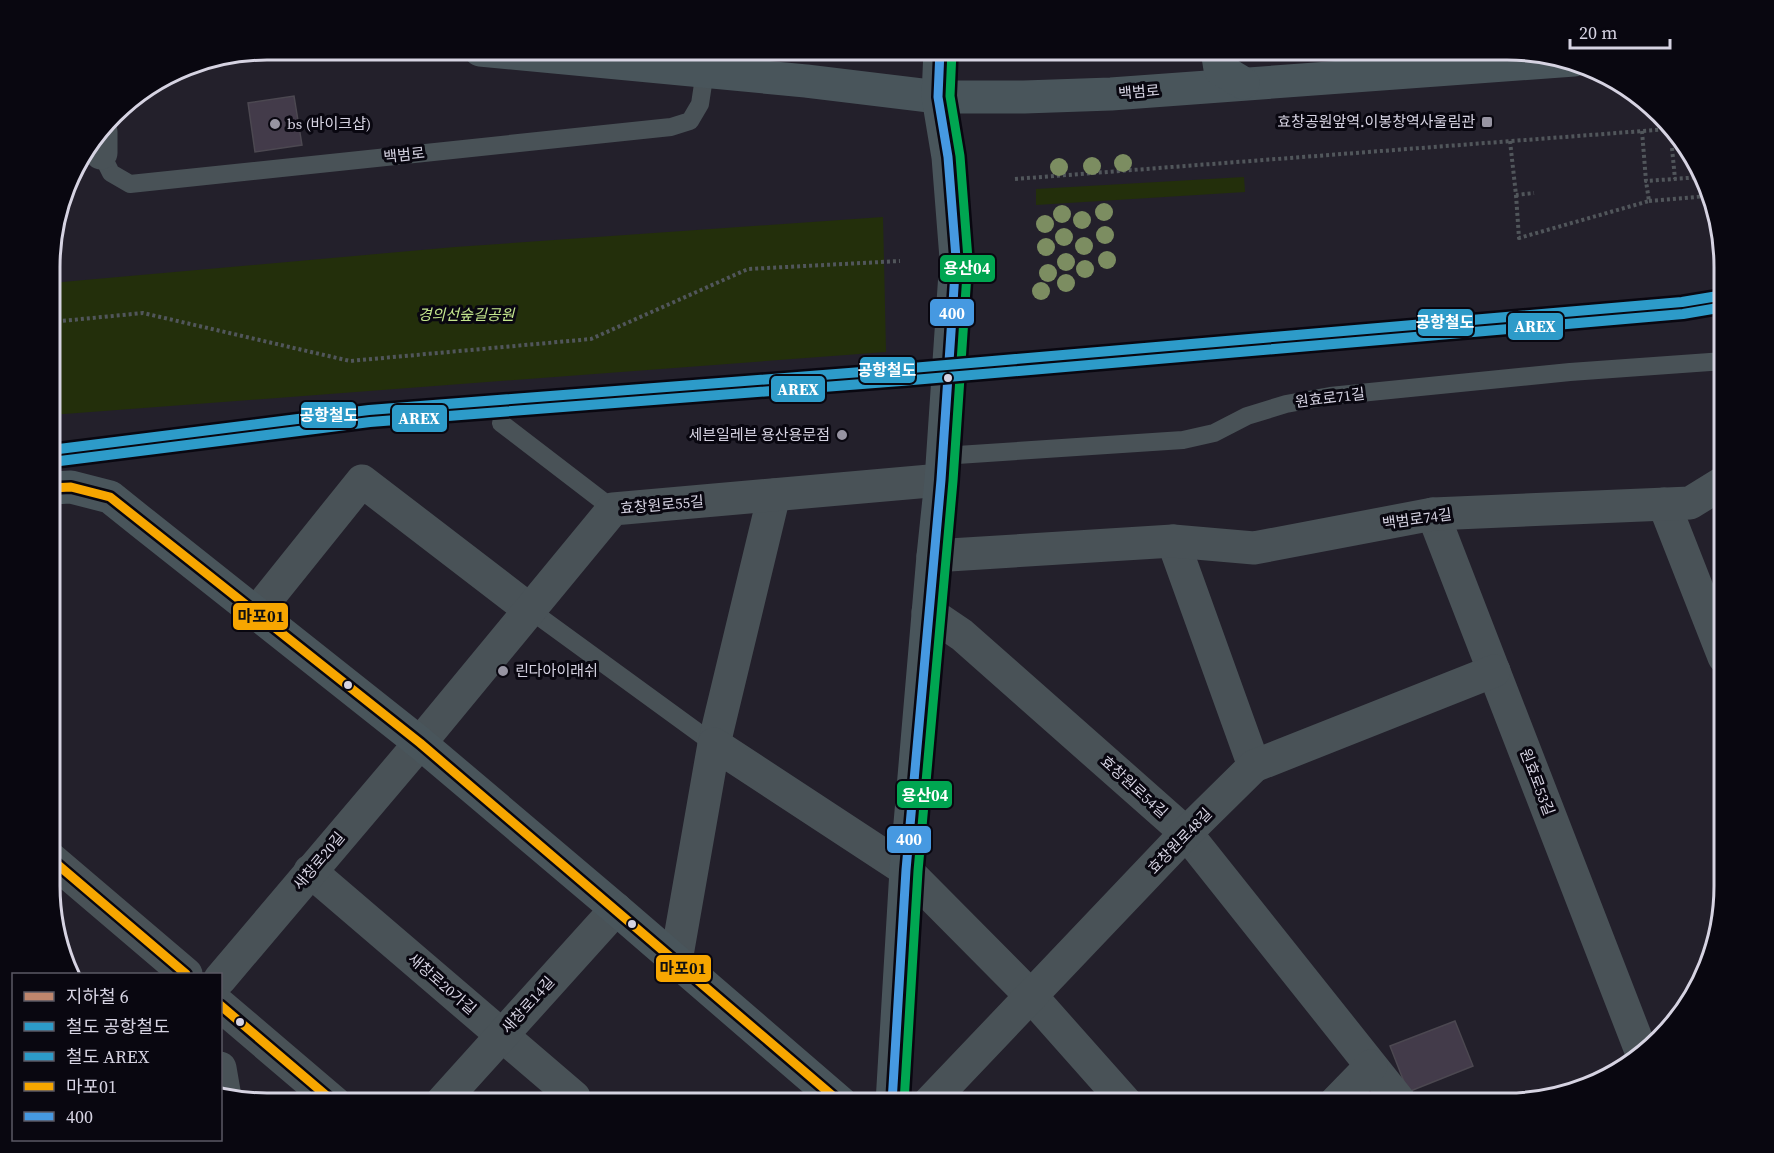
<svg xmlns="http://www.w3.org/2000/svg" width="1774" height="1153" viewBox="0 0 1774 1153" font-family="'Source Serif 4','Noto Sans KR',serif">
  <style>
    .green { fill: #232f0b }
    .building { fill: #433b4a; stroke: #4c4851; stroke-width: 1.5 }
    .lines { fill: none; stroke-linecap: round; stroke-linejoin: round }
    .path { stroke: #51565b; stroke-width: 4; stroke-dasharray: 3 3; stroke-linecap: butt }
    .lane { stroke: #495257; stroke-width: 18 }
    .street { stroke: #495257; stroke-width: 33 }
    .secondary { stroke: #49555b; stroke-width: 33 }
    .bus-1-casing { stroke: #090710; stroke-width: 14 }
    .bus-2-casing { stroke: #090710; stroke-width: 14 }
    .bus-3-casing { stroke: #090710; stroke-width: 14 }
    .bus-1 { stroke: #f7a600; stroke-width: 9 }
    .bus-2 { stroke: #4699e1; stroke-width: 9 }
    .bus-3 { stroke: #00a651; stroke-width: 9 }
    .rail-1-casing { stroke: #090710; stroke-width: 15 }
    .rail-2-casing { stroke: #090710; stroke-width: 15 }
    .rail-1 { stroke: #2d9bc9; stroke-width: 10 }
    .rail-2 { stroke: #2d9bc9; stroke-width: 10 }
    .metro-1-casing { stroke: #090710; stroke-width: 15 }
    .metro-1 { stroke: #bf866d; stroke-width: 10 }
    .tree { fill: #7c8d61 }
    .poi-dot { fill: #9794a2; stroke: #090710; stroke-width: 2 }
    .bus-dot { fill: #d6d3e2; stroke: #090710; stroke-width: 2 }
    .labels { text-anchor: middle; stroke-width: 6; stroke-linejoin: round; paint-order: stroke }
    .street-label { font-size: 15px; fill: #d6d3e2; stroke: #090710 }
    .poi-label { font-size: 15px; fill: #d6d3e2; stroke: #090710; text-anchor: end }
    .park-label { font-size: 15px; font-style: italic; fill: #c4e68d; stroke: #090710 }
    .rim { fill: none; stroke: #d6d3e2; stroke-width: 3 }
    .line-badge { stroke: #090710; stroke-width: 2 }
    .badge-label { font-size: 16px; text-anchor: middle; font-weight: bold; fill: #fff }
    .pale-badge-label { font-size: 16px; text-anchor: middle; font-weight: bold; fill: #111 }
  </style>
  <rect width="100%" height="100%" fill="#23202b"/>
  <!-- green -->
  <g class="green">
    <path d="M1244,177L1245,192L1036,205V189Z"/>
    <path d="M883,217L886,352L51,415V283L455,247Z"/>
  </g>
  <!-- building -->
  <g class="building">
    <path d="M294,96L302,145L255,152L248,103Z"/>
    <path d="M1455,1021L1473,1066L1408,1092L1390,1046Z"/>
    <path d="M1371,1087L1384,1103H1355Z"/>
  </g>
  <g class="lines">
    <!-- path -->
    <g class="path">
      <path d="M1642,131L1646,181L1701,177"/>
      <path d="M1510,141L1516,195L1534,193"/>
      <path d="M1672,148L1675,179"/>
      <path d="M1015,179L1669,129"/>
      <path d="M1516,195L1519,238L1649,201L1646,181"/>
      <path d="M1649,201L1707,196"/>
      <path d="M51,322L143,313L350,361L591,339L748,269L900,261"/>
    </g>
    <!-- lane -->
    <g class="lane">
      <path d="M101,153L111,173L130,184L671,127L690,121L700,104L705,71"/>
      <path d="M501,423L613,509"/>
      <path d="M942,456L1183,440L1214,433L1247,416L1286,404L1330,396L1570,372L1724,361"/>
      <path d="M530,610L714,744"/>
    </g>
    <!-- street -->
    <g class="street">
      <path d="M101,132V153"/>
      <path d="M1664,504L1724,657"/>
      <path d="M1433,514L1641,1051"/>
      <path d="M1173,541L1254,766"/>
      <path d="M933,556L1173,541L1254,548L1433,514L1690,503L1724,482"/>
      <path d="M928,612L962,635L1186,833L1401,1103"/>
      <path d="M256,613L362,481L530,610"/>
      <path d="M714,744L774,495"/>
      <path d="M51,859L186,974"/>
      <path d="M310,871L574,1097"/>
      <path d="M676,961L714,744L906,870L1031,996L1126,1103"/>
      <path d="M220,979L420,743L613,509L941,480"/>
      <path d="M220,1005L335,1103"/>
      <path d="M220,1068L225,1097"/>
      <path d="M441,1103L616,909"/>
      <path d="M929,1103L1186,833L1254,766L1494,671"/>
      <path d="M1335,1103L1371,1066"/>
    </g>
    <!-- secondary -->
    <g class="secondary">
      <path d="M480,50L806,81L938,97H1024L1111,94L1574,60"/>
      <path d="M1217,50L1220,69L1243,83"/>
      <path d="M51,488L71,487L110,497L145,525L420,743L616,909L841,1103"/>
      <path d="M892,1103L906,870L933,556L941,480L956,258L948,157L938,97L940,50"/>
    </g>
    <defs>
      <g id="bus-1">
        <path d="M51,488L71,487L110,497L420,743L841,1103"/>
        <path d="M51,859L186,974"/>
        <path d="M220,1005L335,1103"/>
      </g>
      <path id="bus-2" d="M892,1103L906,870L941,480L956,258L948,157L938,97L940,50"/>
      <path id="bus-3" d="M904,1103L918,871L953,481L968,259L960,156L950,96L952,51"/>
    </defs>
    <!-- bus-1 casing -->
    <use href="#bus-1" class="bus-1-casing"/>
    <!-- bus-2 casing -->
    <use href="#bus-2" class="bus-2-casing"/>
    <!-- bus-3 casing -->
    <use href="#bus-3" class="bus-3-casing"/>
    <!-- bus-1 -->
    <use href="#bus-1" class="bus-1"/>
    <!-- bus-2 -->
    <use href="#bus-2" class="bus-2"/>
    <!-- bus-3 -->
    <use href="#bus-3" class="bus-3"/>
    <defs>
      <path id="rail-1" d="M51,450L369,410L900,369L1682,302L1724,295"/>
      <path id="rail-2" d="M52,462L370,422L901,381L1683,314L1724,307"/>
    </defs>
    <!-- rail-1 casing -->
    <use href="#rail-1" class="rail-1-casing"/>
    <!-- rail-2 casing -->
    <use href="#rail-2" class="rail-2-casing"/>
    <!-- rail-1 -->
    <use href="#rail-1" class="rail-1"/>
    <!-- rail-2 -->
    <use href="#rail-2" class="rail-2"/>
    <defs>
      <path id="metro-1" d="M889,50L914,52L961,50"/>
    </defs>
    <!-- metro-1 casing -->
    <use href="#metro-1" class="metro-1-casing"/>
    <!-- metro-1 -->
    <use href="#metro-1" class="metro-1"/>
  </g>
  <!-- trees -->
  <g class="tree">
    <circle cx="1123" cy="163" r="9"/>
    <circle cx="1092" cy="166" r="9"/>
    <circle cx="1059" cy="167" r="9"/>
    <circle cx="1104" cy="212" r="9"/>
    <circle cx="1062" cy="214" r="9"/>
    <circle cx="1082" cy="220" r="9"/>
    <circle cx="1045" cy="224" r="9"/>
    <circle cx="1105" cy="235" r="9"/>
    <circle cx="1064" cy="237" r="9"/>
    <circle cx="1084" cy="246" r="9"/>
    <circle cx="1046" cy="247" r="9"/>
    <circle cx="1107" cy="260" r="9"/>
    <circle cx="1066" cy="262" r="9"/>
    <circle cx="1085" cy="269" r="9"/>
    <circle cx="1048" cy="273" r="9"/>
    <circle cx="1066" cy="283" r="9"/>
    <circle cx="1041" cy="291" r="9"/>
  </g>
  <!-- markers -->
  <g class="poi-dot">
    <rect x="1481" y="116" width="12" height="12" rx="3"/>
    <circle cx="275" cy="124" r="6"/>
    <circle cx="842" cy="435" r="6"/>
    <circle cx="503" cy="671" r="6"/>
  </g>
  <g class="bus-dot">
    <circle cx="948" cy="378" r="5"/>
    <circle cx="348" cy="685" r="5"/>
    <circle cx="632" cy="924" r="5"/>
    <circle cx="240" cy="1022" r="5"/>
  </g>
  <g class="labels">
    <!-- street labels -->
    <g class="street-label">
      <text transform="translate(1139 92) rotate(-5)" y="5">백범로</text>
      <text transform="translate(404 155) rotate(-6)" y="5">백범로</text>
      <text transform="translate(1330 398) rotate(-7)" y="5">원효로71길</text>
      <text transform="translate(662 505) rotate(-5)" y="5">효창원로55길</text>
      <text transform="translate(1417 519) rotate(-8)" y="5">백범로74길</text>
      <text transform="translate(1537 782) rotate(69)" y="5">원효로53길</text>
      <text transform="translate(1134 787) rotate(42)" y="5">효창원로54길</text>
      <text transform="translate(1180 841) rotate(-46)" y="5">효창원로48길</text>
      <text transform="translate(319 861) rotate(-50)" y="5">새창로20길</text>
      <text transform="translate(442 984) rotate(41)" y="5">새창로20가길</text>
      <text transform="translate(528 1005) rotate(-48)" y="5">새창로14길</text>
    </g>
    <!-- poi labels -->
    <g class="poi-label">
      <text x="1475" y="127">효창공원앞역.이봉창역사울림관</text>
      <text x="287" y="129" text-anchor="start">bs (바이크샵)</text>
      <text x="830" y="440">세븐일레븐 용산용문점</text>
      <text x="515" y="676" text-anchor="start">린다아이래쉬</text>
    </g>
    <!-- park labels -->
    <g class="park-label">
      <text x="466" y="320">경의선숲길공원</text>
    </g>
  </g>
  <!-- crop -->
  <path d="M0 0H1774V1153H0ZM267 60H1507A207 207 0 0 1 1714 267V886A207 207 0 0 1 1507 1093H267A207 207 0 0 1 60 886V267A207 207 0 0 1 267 60Z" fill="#090710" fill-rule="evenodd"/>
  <path class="rim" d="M267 60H1507A207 207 0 0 1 1714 267V886A207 207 0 0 1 1507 1093H267A207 207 0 0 1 60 886V267A207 207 0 0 1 267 60Z"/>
  <g class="line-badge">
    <rect x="939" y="254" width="57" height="29" rx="6" fill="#00a651"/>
    <rect x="929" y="298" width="46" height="29" rx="6" fill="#4699e1"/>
    <rect x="1417" y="308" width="57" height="29" rx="6" fill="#2d9bc9"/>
    <rect x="1507" y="312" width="57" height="29" rx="6" fill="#2d9bc9"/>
    <rect x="859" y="356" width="57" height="28" rx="6" fill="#2d9bc9"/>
    <rect x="770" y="375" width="56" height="28" rx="6" fill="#2d9bc9"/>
    <rect x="300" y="401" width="57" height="28" rx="6" fill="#2d9bc9"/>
    <rect x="391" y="404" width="57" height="29" rx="6" fill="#2d9bc9"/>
    <rect x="232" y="602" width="57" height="29" rx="6" fill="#f7a600"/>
    <rect x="896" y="780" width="57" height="29" rx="6" fill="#00a651"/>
    <rect x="886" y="825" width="46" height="29" rx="6" fill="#4699e1"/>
    <rect x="655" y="954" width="57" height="29" rx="6" fill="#f7a600"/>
  </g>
  <g class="badge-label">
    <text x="967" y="274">용산04</text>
    <text x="952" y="319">400</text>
    <text x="1445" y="328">공항철도</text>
    <text x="1535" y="332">AREX</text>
    <text x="887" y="376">공항철도</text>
    <text x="798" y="395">AREX</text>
    <text x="329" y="421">공항철도</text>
    <text x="419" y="424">AREX</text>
    <text x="925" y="801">용산04</text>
    <text x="909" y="845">400</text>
  </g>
  <g class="pale-badge-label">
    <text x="261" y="622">마포01</text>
    <text x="683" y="974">마포01</text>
  </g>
  <!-- legend -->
  <rect x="12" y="973" width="210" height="168" fill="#090710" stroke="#5b5964" stroke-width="1.5"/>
  <rect x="24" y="992" width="30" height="9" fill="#bf866d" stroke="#5b5964" stroke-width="1.5"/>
  <text x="66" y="1003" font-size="18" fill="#d6d3e2">지하철 6</text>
  <rect x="24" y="1022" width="30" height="9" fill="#2d9bc9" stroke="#5b5964" stroke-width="1.5"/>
  <text x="66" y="1033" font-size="18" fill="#d6d3e2">철도 공항철도</text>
  <rect x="24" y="1052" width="30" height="9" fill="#2d9bc9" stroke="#5b5964" stroke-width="1.5"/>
  <text x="66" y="1063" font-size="18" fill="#d6d3e2">철도 AREX</text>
  <rect x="24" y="1082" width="30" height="9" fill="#f7a600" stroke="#5b5964" stroke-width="1.5"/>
  <text x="66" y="1093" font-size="18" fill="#d6d3e2">마포01</text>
  <rect x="24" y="1112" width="30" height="9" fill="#4699e1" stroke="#5b5964" stroke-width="1.5"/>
  <text x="66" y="1123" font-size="18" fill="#d6d3e2">400</text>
  <!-- scale -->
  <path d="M1570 39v9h100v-9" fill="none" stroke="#d6d3e2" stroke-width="3"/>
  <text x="1579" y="39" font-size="18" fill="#d6d3e2" stroke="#090710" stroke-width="4.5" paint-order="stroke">20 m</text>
</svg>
